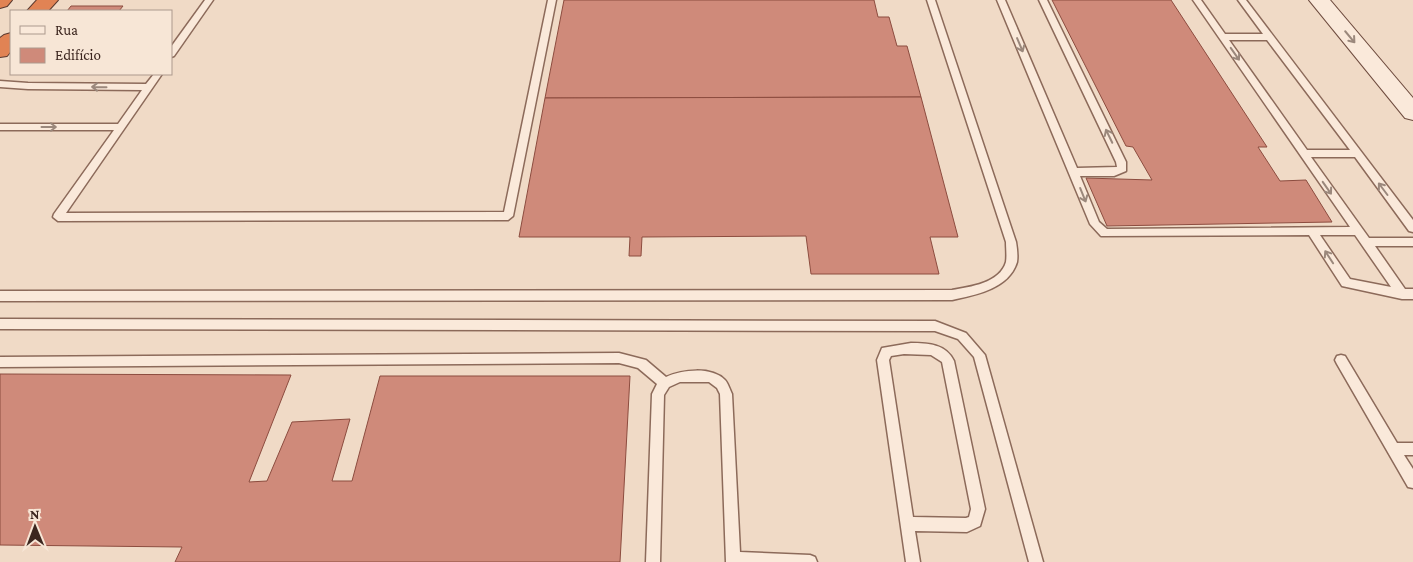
<svg xmlns="http://www.w3.org/2000/svg" width="1413" height="562" viewBox="0 0 1413 562" font-family="'Crimson Pro',serif">
  <style>
    .building { fill: #cf8a7a; stroke: #8c4c3f }
    .lines { fill: none; stroke-linecap: round; stroke-linejoin: round }
    .lane-casing { stroke: #8c6a5a; stroke-width: 3 }
    .secondary-casing { stroke: #6e4b3e; stroke-width: 2 }
    .highway-casing { stroke: #5a392f; stroke-width: 2 }
    .lane { fill: #fae9da; fill-rule: evenodd }
    .secondary { fill: #fae9da; fill-rule: evenodd }
    .highway { fill: #e18354; fill-rule: evenodd }
    .oneway { stroke: #9b887c }
  </style>
  <rect width="100%" height="100%" fill="#f0dac6"/>
  <!-- building -->
  <g class="building">
    <path d="M564,0H874L878,17H889L897,46H907L921,97L545,98Z"/>
    <path d="M1052,0H1171L1267,147H1258L1280,181L1306,180L1332,222L1107,226L1086,178L1152,180L1133,147L1126,146Z"/>
    <path d="M71,6H123L119,11H67Z"/>
    <path d="M921,97L958,237H930L939,274H811L806,236L642,237L641,256H629L630,237H519L545,98Z"/>
    <path d="M0,374L291,375L249,482L267,481L292,422L350,419L332,481H352L380,376H630L620,562H175L182,547L0,545Z"/>
  </g>
  <g class="lines">
    <defs>
      <g id="lane">
        <path d="M205,0H213L174,56L171,57V47Z"/>
        <path d="M548,0H556L513,216L508,220L58,221L53,217L54,214L114,130H0V124H118L142,90L28,89L0,87V81L28,83L146,84L154,74H162L66,213L504,212Z"/>
        <path d="M927,0H935L1016,242C1017,248 1018,256 1017,262C1009,289 975,295 952,300L0,301V291L952,290C970,287 1000,283 1006,262C1007,256 1006,248 1006,242Z"/>
        <path d="M997,0H1005L1077,168L1117,167L1116,162L1039,0H1047L1126,162V171L1114,176H1080L1099,222L1107,229L1350,227L1193,0H1201L1225,34H1263L1238,0H1246L1413,220V232L1409,231L1355,157H1311L1369,238H1413V246H1375L1405,289H1413V299H1402L1342,286L1309,235L1101,236L1090,224ZM1229,40H1267L1350,150H1307ZM1320,235H1355L1391,287L1350,279Z"/>
        <path d="M0,319L935,321L966,333L985,355L1043,562H1029L974,357L958,339L935,331L0,329Z"/>
        <path d="M911,343C928,343 946,344 954,361L985,509L980,526L967,532L915,531L920,562H906L877,360L882,348ZM904,354L931,355L942,362L971,509L969,517L966,518L913,517L889,360L891,356Z"/>
        <path d="M619,353L646,360L666,377C682,370 711,366 725,380C728,383 730,390 732,394L740,552L810,555L815,557L817,562H726L720,394L717,388L709,382H680L669,387L664,395L660,562H646L652,394L657,384L638,368L619,363L0,367V357Z"/>
        <path d="M1341,355L1345,356L1397,443H1413V455H1404L1413,469V488L1408,487L1337,364L1335,360L1337,356Z"/>
      </g>
      <path id="secondary" d="M1309,0H1330L1413,98V120L1405,118Z"/>
      <g id="highway">
        <path d="M0,0H12L7,6L0,8Z"/>
        <path d="M37,0H58L48,11H27Z"/>
        <path d="M11,33V51L7,56L0,57V38L4,35Z"/>
      </g>
    </defs>
    <!-- lane casing -->
    <use href="#lane" class="lane-casing"/>
    <!-- secondary casing -->
    <use href="#secondary" class="secondary-casing"/>
    <!-- highway casing -->
    <use href="#highway" class="highway-casing"/>
    <!-- lane -->
    <use href="#lane" class="lane"/>
    <!-- secondary -->
    <use href="#secondary" class="secondary"/>
    <!-- highway -->
    <use href="#highway" class="highway"/>
  </g>
  <!-- one-way arrows -->
  <defs><path id="oneway-shaft" d="M-6 0H5M1.5-3L5.5 0L1.5 3" fill="none" stroke-width="1.6" stroke-linecap="round" stroke-linejoin="round" transform="scale(1.25)"/></defs>
  <g class="oneway">
    <use href="#oneway-shaft" transform="translate(1350 37) rotate(50)"/>
    <use href="#oneway-shaft" transform="translate(1020 45) rotate(67)"/>
    <use href="#oneway-shaft" transform="translate(1235 54) rotate(55)"/>
    <use href="#oneway-shaft" transform="translate(99 87) rotate(-179)"/>
    <use href="#oneway-shaft" transform="translate(49 127)"/>
    <use href="#oneway-shaft" transform="translate(1109 136) rotate(-116)"/>
    <use href="#oneway-shaft" transform="translate(1327 188) rotate(55)"/>
    <use href="#oneway-shaft" transform="translate(1383 189) rotate(-127)"/>
    <use href="#oneway-shaft" transform="translate(1083 195) rotate(68)"/>
    <use href="#oneway-shaft" transform="translate(1329 257) rotate(-123)"/>
  </g>
  <!-- legend -->
  <rect x="10" y="10" width="162" height="65" fill="#f7e6d6" stroke="#ac998d"/>
  <rect x="20" y="26" width="25" height="8" fill="#fae9da" stroke="#ac998d"/>
  <text x="55" y="35" font-size="15" fill="#3c261f">Rua</text>
  <rect x="20" y="48" width="25" height="15" fill="#cf8a7a" stroke="#ac998d"/>
  <text x="55" y="60" font-size="15" fill="#3c261f">Edifício</text>
  <!-- north arrow -->
  <g transform="translate(35 527) rotate(359)" stroke="#f7e6d6" stroke-width="4" paint-order="stroke">
  <path d="M0-4L9 19L0 12L-9 19Z" fill="#3c261f"/>
  <text y="-8" font-size="14" font-weight="bold" text-anchor="middle" fill="#3c261f">N</text>
  </g>
</svg>
